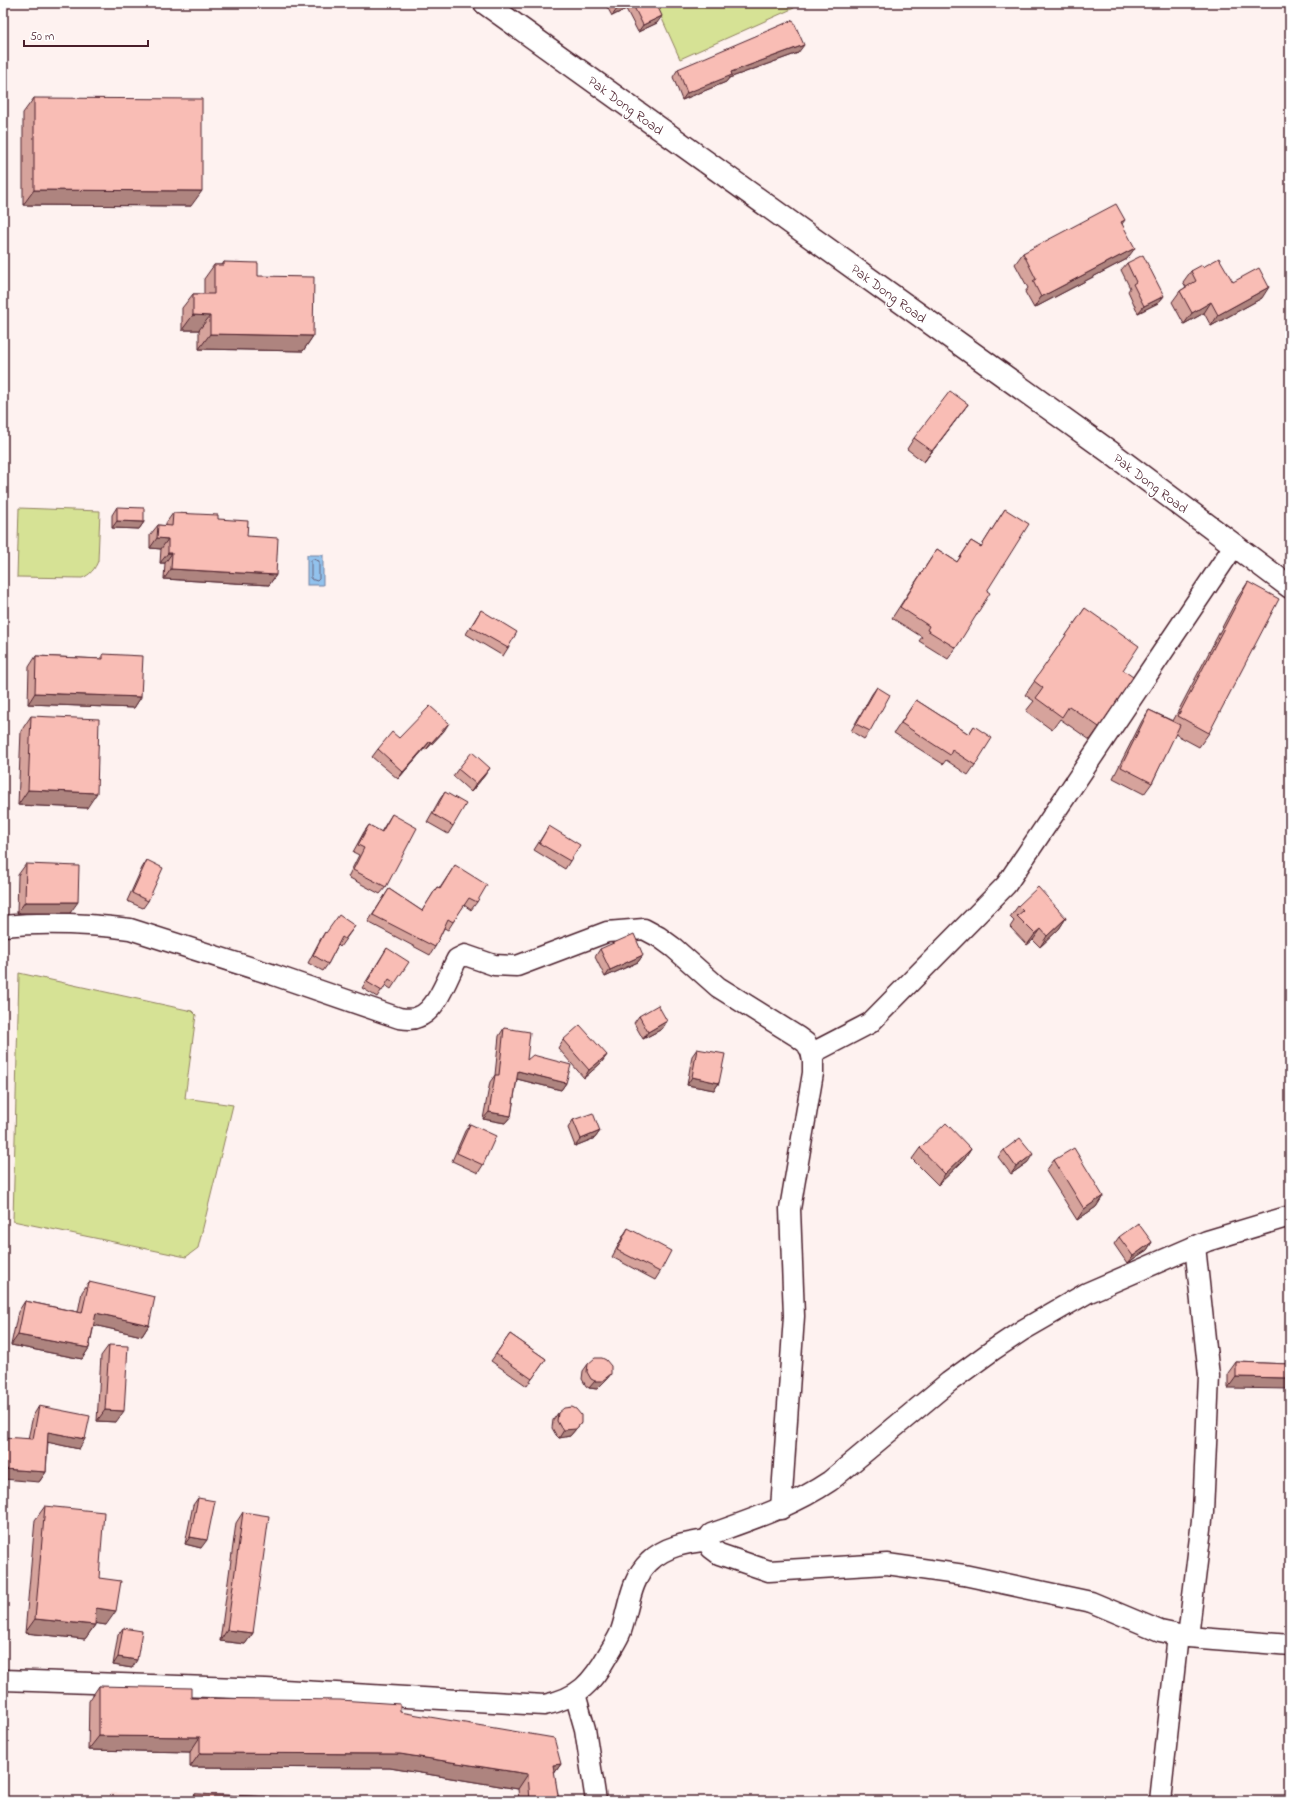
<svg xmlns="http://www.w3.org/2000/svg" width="1293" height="1804" viewBox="0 0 1293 1804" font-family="'Indie Flower',sans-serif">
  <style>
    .built { fill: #fce2de }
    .green { fill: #d6e295; stroke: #908060 }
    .water { fill: #92c2ed; stroke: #75819f }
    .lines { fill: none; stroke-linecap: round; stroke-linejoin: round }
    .shore { stroke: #676079; stroke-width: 1 }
    .street-casing { stroke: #4a1f2b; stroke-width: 23 }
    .secondary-casing { stroke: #4a1f2b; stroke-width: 25 }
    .street { stroke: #fff; stroke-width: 20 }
    .secondary { stroke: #fff; stroke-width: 22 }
    .wall { fill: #d6a39c; stroke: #4a1f2b }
    .shaded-wall { fill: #ae847f; stroke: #4a1f2b }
    .building { fill: #f9bdb5; stroke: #4a1f2b }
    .labels { text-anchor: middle; stroke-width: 3; stroke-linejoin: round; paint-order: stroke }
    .street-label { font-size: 14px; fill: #4a1f2b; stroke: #fff }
  </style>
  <rect width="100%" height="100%" fill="#fef2f0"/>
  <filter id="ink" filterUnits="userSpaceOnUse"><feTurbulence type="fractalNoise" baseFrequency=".025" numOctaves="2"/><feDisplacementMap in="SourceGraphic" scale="8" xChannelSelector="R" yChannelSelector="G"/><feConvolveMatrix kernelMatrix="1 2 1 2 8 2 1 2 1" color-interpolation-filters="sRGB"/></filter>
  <g filter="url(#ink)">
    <!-- built -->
    <path class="built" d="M111,1793L266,1801H111Z"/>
    <!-- green -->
    <g class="green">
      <path d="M655,3H792L794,8L680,59Z"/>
      <path d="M19,508L100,511L98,561C95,569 90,575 82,578L17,577Z"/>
      <path d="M19,973L192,1011L196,1015L185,1098L233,1105L198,1248L186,1257L13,1221Z"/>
    </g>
    <!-- water -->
    <rect class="water" x="307" y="555" width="16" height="30"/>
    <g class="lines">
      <!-- shore -->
      <path class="shore" d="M313,559L319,561V579L317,581L311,579V561Z"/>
      <defs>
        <g id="street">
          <path d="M3,926C45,922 89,924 130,929L274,975L399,1018C406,1019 412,1020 418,1017C437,1011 448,976 457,959L465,955L494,965L517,966L607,932L644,929L659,937L674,948L718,987L798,1037L806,1043L811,1051L818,1050L870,1023L1006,885L1234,546"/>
          <path d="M781,1509L794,1316L790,1209L813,1073V1061L811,1051"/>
          <path d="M708,1540L711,1534C753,1519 793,1506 830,1481L949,1382L993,1350L1023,1330L1087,1293L1207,1241L1290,1216"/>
          <path d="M1188,1637L1203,1512L1209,1376L1195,1246"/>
          <path d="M3,1680L266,1689L544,1705C579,1698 592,1683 609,1653C613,1646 618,1639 621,1631C629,1608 630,1580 649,1562C665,1546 686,1543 708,1540L711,1548L719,1554L769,1571L887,1564L964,1575L1091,1602L1160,1631L1188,1637L1290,1645"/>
          <path d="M575,1694L585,1729L596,1801"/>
          <path d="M1160,1801L1178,1635"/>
        </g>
        <path id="secondary" d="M485,3L1110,452L1290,587"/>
      </defs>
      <!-- street casing -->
      <use href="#street" class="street-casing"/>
      <!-- secondary casing -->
      <use href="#secondary" class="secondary-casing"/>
      <!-- street -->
      <use href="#street" class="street"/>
      <!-- secondary -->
      <use href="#secondary" class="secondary"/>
    </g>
    <!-- wall -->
    <g class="wall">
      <path d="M605,3H656L657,23L638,32L626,9L612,16Z"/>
      <path d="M798,53L729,78L726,82L682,100L673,77L678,69Z"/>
      <path d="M34,98L191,206L23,205V113Z"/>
      <path d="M1125,220L1122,224L1127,259L1034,308L1025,292L1028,288L1015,264L1023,253Z"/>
      <path d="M224,262L258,276L313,336L303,351L199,349V330H182V308L193,294H204V279L214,265H222Z"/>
      <path d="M1127,263L1164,296L1158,303L1138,313L1128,291L1130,288L1121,270Z"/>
      <path d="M1203,267L1233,282L1262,298L1211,326L1204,313L1184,324L1172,302L1180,291L1186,287L1183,282L1191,271Z"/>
      <path d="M968,404L924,462L907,449L914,438Z"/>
      <path d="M117,507L144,522L139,529L112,528V515Z"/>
      <path d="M1005,509L987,591L956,648L948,659L919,641L922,637L892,618L937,549L957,562L971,541L981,547Z"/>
      <path d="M173,513L218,519L247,536L276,575L269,585L164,579L165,563H160L161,549L150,548V535L158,525L166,526V523Z"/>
      <path d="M1248,582L1209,733L1199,747L1175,734L1152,783L1144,794L1113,778L1142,721L1149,710L1173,721L1238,597Z"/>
      <path d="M1085,608L1123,670L1099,727L1090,740L1060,719L1052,730L1026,711L1034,701L1025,695Z"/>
      <path d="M481,610L508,648L503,656L466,634Z"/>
      <path d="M103,654L141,697L134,708L28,704L29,667L36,656L100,659Z"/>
      <path d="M877,687L870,731L864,739L851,731L872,694Z"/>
      <path d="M916,700L969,734L974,726L975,765L968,775L946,760L943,764L894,733Z"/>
      <path d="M31,716L87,808L18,805L21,731Z"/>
      <path d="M444,731L426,750L424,749L398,779L372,757L378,749L399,738Z"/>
      <path d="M458,769L485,775L471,792L453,776Z"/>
      <path d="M445,792L453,826L448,834L427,822L440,799Z"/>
      <path d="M392,814L386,887L380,894L348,877L359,855L353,852L364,832L369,825L381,832L387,822Z"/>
      <path d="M549,826L570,861L565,869L534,850Z"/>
      <path d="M147,860L148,901L143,908L127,901L142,868Z"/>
      <path d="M26,864L70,913H17L18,875Z"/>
      <path d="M455,865L477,902L471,910L464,905L448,930L444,928L435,947L430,955L368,922L389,889L422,911L437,887L440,888Z"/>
      <path d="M1018,906L1066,918L1059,929L1040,947L1033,940L1027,945L1010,927L1014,921L1010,917Z"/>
      <path d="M355,926L340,947L338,945L328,964L323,971L308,963L320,940L325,932L326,933Z"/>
      <path d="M387,948L395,983L391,989L385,985L377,997L362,988Z"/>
      <path d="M600,949L643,955L638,962L605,977L595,957Z"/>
      <path d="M639,1016L667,1021L662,1029L643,1039L634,1023Z"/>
      <path d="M504,1028L527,1060L566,1083L561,1090L517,1079L511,1116L505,1123L483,1119L490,1082L495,1075L499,1036Z"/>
      <path d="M563,1040L607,1055L601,1063L584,1078L558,1048Z"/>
      <path d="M697,1049L719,1083L714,1090L687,1085L692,1056Z"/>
      <path d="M573,1120L600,1131L595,1138L575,1146L568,1128Z"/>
      <path d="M470,1124L483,1165L478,1173L452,1161L465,1131Z"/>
      <path d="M920,1148L971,1149L964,1160L938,1185L912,1159Z"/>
      <path d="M1004,1150L1028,1162L1011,1174L998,1157Z"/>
      <path d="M1054,1160L1103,1196L1096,1207L1077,1220L1046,1171Z"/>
      <path d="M628,1228L660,1272L655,1280L612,1257L623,1236Z"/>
      <path d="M1119,1237L1152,1242L1147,1250L1127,1263L1114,1244Z"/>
      <path d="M89,1282L149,1325L142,1336L94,1325L89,1348L82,1359L11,1345L18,1312L25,1301L78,1312L82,1292Z"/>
      <path d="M510,1334L546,1359L527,1386L491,1361Z"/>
      <path d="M109,1345L116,1422L97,1421L101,1356Z"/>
      <path d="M1236,1362L1290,1364L1228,1388V1373Z"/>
      <path d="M588,1364L611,1374L605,1381L597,1389L589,1388L586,1386L582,1379L583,1371Z"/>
      <path d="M39,1406L79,1449L48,1442L46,1472L39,1482L28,1439L33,1416Z"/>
      <path d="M558,1413L581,1423L570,1436L559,1438L556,1435L552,1428L553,1420Z"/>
      <path d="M198,1498L201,1548L185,1544L193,1505Z"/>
      <path d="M45,1506L99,1578L106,1625L95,1623V1625L85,1639L25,1633L35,1520Z"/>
      <path d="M243,1512L253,1633L245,1644L220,1641L236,1523Z"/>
      <path d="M123,1628L132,1668L113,1665L118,1635Z"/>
      <path d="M99,1686L191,1698L400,1712L561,1764L554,1774L559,1801H519L518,1789L390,1768L190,1767V1752L88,1750L89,1701Z"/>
      <path d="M195,1794L375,1801H190Z"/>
    </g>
    <!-- shaded-wall -->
    <g class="shaded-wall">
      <path d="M628,3H630L626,9L612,16L617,9Z"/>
      <path d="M662,16L657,23L638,32L643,25Z"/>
      <path d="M804,45L798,53L729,78L726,82L682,100L687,93L731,72Z"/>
      <path d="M34,190L202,191L191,206L23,205Z"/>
      <path d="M1135,248L1127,259L1034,308L1041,297Z"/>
      <path d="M1269,287L1262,298L1211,326L1218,315Z"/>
      <path d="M1164,296L1158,303L1138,313L1144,306Z"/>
      <path d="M1211,302L1204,313L1184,324L1192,313Z"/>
      <path d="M193,315L210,316L199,330H182Z"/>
      <path d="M210,334L313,336L303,351L199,349Z"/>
      <path d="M968,404L960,415L924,462L932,451Z"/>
      <path d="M117,521L144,522L139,529L112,528Z"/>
      <path d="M157,538L168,539L161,549L150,548Z"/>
      <path d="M168,553H172L165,563H160Z"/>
      <path d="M171,569L276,575L269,585L164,579Z"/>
      <path d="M35,693L141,697L134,708L28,704Z"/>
      <path d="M449,723L444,731L426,750L431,743Z"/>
      <path d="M430,741L424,749L398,779L403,772Z"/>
      <path d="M490,768L485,775L471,792L476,784Z"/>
      <path d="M28,790L97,793L87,808L18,805Z"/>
      <path d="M25,902H78L70,913H17Z"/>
      <path d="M1066,918L1059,929L1040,947L1047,936Z"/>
      <path d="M1041,929L1033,940L1027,945L1035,934Z"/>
      <path d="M643,955L638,962L605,977L610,970Z"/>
      <path d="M667,1021L662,1029L643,1039L648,1032Z"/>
      <path d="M607,1055L601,1063L584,1078L589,1070Z"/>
      <path d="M518,1071L566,1083L561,1090L513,1078Z"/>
      <path d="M692,1077L719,1083L714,1090L687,1085Z"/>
      <path d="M489,1112L511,1116L505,1123L483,1119Z"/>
      <path d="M600,1131L595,1138L575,1146L581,1139Z"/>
      <path d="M971,1149L964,1160L938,1185L945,1174Z"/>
      <path d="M1033,1154L1028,1162L1011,1174L1016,1167Z"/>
      <path d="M1103,1196L1096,1207L1077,1220L1084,1209Z"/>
      <path d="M1152,1242L1147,1250L1127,1263L1133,1256Z"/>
      <path d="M96,1313L149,1325L142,1336L89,1324Z"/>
      <path d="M18,1335L89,1348L82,1359L11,1345Z"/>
      <path d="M611,1374L605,1381L597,1389L589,1388L595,1381Z"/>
      <path d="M1236,1377L1290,1378V1389L1228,1388Z"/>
      <path d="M105,1410L124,1411L116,1422L97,1421Z"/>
      <path d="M581,1423L570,1436L559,1438L564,1430Z"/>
      <path d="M48,1432L85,1439L79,1449L42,1441Z"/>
      <path d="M3,1469L46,1472L39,1482L3,1479Z"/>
      <path d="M190,1537L207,1540L201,1548L185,1544Z"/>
      <path d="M96,1608L116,1611L106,1625L86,1622Z"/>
      <path d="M35,1619L95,1625L85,1639L25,1633Z"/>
      <path d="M227,1630L253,1633L245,1644L220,1641Z"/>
      <path d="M118,1657L137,1660L132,1668L113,1665Z"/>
      <path d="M99,1736L200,1737L190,1752L88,1750Z"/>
      <path d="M200,1753L400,1754L528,1774L518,1789L390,1768L190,1767Z"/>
      <path d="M561,1764L550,1779L553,1765Z"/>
    </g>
    <!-- building -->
    <g class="building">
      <path d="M614,3H628L617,9Z"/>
      <path d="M632,3H656L662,16L643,25Z"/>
      <path d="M793,20L804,45L731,72L732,75L687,93L678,69Z"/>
      <path d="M34,98L202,99V191L34,190Z"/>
      <path d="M1116,204L1125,220L1121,222L1135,248L1041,297L1033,281L1036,279L1023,253Z"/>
      <path d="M1143,255L1164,296L1144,306L1133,284L1136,282L1127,263Z"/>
      <path d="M1219,258L1233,282L1259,268L1269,287L1218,315L1211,302L1192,313L1180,291L1196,281L1191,271L1202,265L1203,267Z"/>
      <path d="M224,262L258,263V276L314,277L313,336L210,334V316L193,315V294H214V265H224Z"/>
      <path d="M950,391L968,404L932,451L914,438Z"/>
      <path d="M117,507L144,508V522L117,521Z"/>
      <path d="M1005,509L1029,524L987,591L990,593L956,648L927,630L929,626L900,607L937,549L957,562L971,541L981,547Z"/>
      <path d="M173,513L218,515V519L248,521L247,536L278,538L276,575L171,569L172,553H168V539L157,538L158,525L172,526Z"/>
      <path d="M1248,582L1279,599L1209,733L1178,716Z"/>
      <path d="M1085,608L1139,646L1123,670L1133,677L1099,727L1069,706L1062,717L1036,698L1043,688L1034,681Z"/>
      <path d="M481,610L517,632L508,648L471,627Z"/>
      <path d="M103,654L143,656L141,697L35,693L36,656L103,659Z"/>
      <path d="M877,687L890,695L870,731L856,724Z"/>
      <path d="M916,700L969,734L974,726L992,738L975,765L952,750L950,755L901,723Z"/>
      <path d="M430,706L449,723L431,743L430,741L403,772L378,749L392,732L399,738Z"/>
      <path d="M1149,710L1180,725L1152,783L1121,767Z"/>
      <path d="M31,716L99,719L97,793L28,790Z"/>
      <path d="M472,752L490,768L476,784L458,769Z"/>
      <path d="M445,792L466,804L453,826L433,814Z"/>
      <path d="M392,814L417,828L386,887L353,870L364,848L358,845L369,825L382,832Z"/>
      <path d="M549,826L580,845L570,861L539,843Z"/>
      <path d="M147,860L163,868L148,901L132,893Z"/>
      <path d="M26,864L79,866L78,902H25Z"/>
      <path d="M455,865L487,885L477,902L469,898L453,922L448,919L435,947L373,915L389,889L422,911L437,887L440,889Z"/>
      <path d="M1038,887L1066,918L1047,936L1041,929L1035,934L1017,916L1023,911L1018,906Z"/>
      <path d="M339,915L355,926L345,939L342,937L328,964L313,955L325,932L326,933Z"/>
      <path d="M634,934L643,955L610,970L600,949Z"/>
      <path d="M387,948L409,962L395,983L389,979L382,991L367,982Z"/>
      <path d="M658,1005L667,1021L648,1032L639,1016Z"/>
      <path d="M580,1025L607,1055L589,1070L563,1040Z"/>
      <path d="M504,1028L530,1032L527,1060L533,1055L571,1065L566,1083L518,1071L511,1116L489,1112L495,1075H499Z"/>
      <path d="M697,1049L725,1054L719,1083L692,1077Z"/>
      <path d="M593,1113L600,1131L581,1139L573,1120Z"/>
      <path d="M946,1123L971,1149L945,1174L920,1148Z"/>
      <path d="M470,1124L496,1136L483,1165L457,1153Z"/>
      <path d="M1020,1138L1033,1154L1016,1167L1004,1150Z"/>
      <path d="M1074,1148L1103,1196L1084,1209L1054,1160Z"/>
      <path d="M1138,1223L1152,1242L1133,1256L1119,1237Z"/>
      <path d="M628,1228L671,1251L660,1272L617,1250Z"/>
      <path d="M89,1282L155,1297L149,1325L96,1313L89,1348L18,1335L25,1301L82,1313Z"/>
      <path d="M510,1334L546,1359L532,1379L496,1354Z"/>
      <path d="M109,1345L128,1346L124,1411L105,1410Z"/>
      <path d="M595,1358H602L606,1360L611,1366V1374L602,1381H595L591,1379L587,1372L588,1364Z"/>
      <path d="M1236,1362L1290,1364V1378L1236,1377Z"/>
      <path d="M39,1406L90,1416L85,1439L48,1432L46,1472L3,1469V1437L33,1439Z"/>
      <path d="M572,1407L576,1409L581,1415V1423L576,1429L564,1430L561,1428L557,1421L558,1413L564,1408Z"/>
      <path d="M198,1498L215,1501L207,1540L190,1537Z"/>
      <path d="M45,1506L104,1512L99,1578L121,1581L116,1611L96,1608L95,1625L35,1619Z"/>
      <path d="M243,1512L269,1516L253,1633L227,1630Z"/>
      <path d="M123,1628L142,1631L137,1660L118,1657Z"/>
      <path d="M99,1686L191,1688V1698L340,1700L400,1704V1712L554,1738L561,1764L553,1765L559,1801H530L528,1774L400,1754L200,1753V1737L99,1736Z"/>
      <path d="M195,1794L375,1801H195Z"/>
    </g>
  </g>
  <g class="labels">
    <!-- street labels -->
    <g class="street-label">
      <text transform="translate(626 105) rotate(36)" y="5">Pak Dong Road</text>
      <text transform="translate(889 293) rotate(36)" y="5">Pak Dong Road</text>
      <text transform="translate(1151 483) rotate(37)" y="5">Pak Dong Road</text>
    </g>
  </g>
  <!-- margin -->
  <rect width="1293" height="1804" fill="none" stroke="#fff" stroke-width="16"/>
  <rect x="8" y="8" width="1277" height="1788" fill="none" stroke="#4a1f2b" stroke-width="1.5" filter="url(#ink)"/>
  <!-- scale -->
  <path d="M24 40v6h124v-6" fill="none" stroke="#4a1f2b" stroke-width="2"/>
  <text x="30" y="40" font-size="12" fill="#4a1f2b" stroke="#ffffff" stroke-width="3" paint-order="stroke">50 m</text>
</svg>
